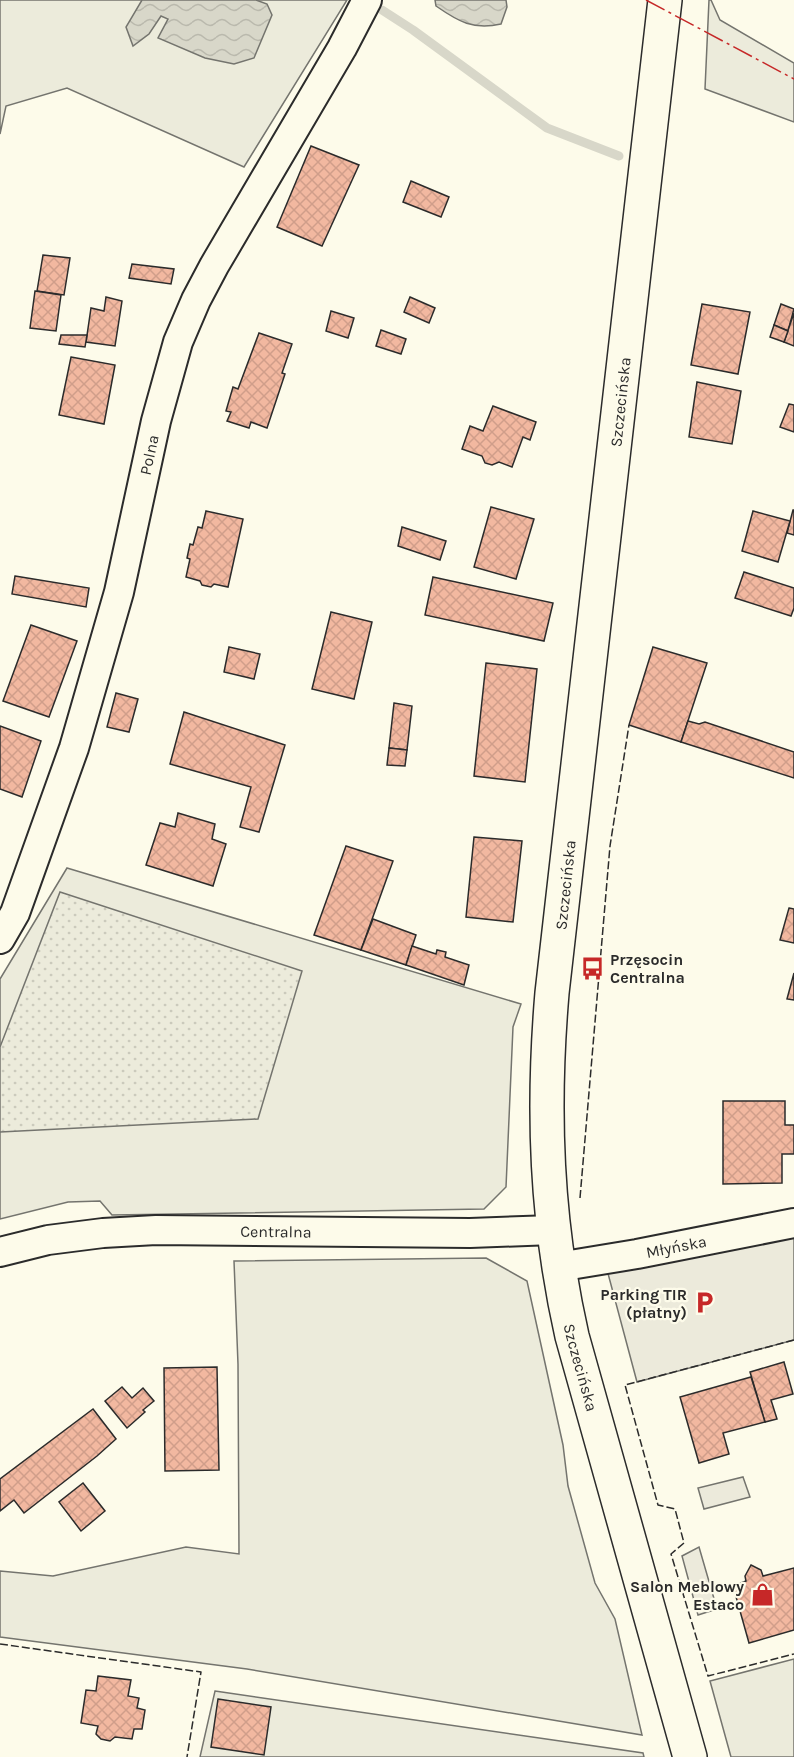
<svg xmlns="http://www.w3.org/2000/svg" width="794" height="1757" viewBox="0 0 794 1757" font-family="Karla,sans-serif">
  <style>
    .green { fill: #ecebdb; stroke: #74746e; stroke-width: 1.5 }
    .park { fill: url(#park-dots); stroke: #74746e; stroke-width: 1.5 }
    .parking { fill: #eceadb; stroke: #74746e; stroke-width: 1.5 }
    .water { fill: url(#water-waves); stroke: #74746e; stroke-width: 1.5 }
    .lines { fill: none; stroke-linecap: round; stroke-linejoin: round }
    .stream { stroke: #d8d7c9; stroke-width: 9 }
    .building { fill: url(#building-cross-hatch); stroke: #2b2b2b; stroke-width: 1.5 }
    .minor-casing { stroke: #2b2b2b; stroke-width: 32 }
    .tertiary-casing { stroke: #2b2b2b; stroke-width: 36 }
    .minor { stroke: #fdfbea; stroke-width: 28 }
    .tertiary { stroke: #fdfbea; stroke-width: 33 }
    .fence { stroke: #2b2b2b; stroke-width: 1.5; stroke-dasharray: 8 3; stroke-linecap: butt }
    .power { stroke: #c62828; stroke-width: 1.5; stroke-dasharray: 21 4.5 3 4.5; stroke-linecap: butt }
    .labels { text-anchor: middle; stroke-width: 4.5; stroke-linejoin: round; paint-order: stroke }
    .street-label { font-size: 16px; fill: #2b2b2b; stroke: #fdfbea }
    .poi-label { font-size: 16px; font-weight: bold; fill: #2b2b2b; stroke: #fdfbea; text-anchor: end }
  </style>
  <defs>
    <pattern id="park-dots" width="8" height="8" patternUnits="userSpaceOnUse" patternTransform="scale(1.5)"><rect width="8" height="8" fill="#ecebdb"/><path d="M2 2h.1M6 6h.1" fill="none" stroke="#cbcabc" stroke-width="1.8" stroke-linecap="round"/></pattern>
    <pattern id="water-waves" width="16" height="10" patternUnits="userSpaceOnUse" patternTransform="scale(1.5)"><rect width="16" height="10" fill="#d8d7c9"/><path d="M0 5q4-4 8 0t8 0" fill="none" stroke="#bab9ad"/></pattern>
    <pattern id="building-cross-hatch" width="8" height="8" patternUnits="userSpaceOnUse" patternTransform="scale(1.5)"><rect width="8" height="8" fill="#f2b8a0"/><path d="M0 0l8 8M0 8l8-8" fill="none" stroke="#d09e8a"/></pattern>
  </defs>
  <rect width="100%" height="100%" fill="#fdfbea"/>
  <!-- green -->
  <g class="green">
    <path d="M0,0H347L244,167L67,88L6,106L0,134Z"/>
    <path d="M709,0H711L720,20L794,63V122L705,89Z"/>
    <path d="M67,868L521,1004L513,1027L506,1187L484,1209L112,1215L100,1201L68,1202L0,1219V979Z"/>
    <path d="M486,1258L527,1281L563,1445L568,1486L595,1583L615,1619L642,1735L247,1669L0,1637V1571L53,1576L186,1547L239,1554L238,1364L234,1261Z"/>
    <path d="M794,1659V1757H731L710,1681Z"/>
    <path d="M215,1691L643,1753L644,1757H200Z"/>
  </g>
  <!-- park -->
  <path class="park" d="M60,892L302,971L258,1119L0,1132V1047Z"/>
  <!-- parking -->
  <g class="parking">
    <path d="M794,1228V1340L637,1382L606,1266Z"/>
    <path d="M743,1477L750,1497L704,1509L698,1488Z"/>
    <path d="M699,1547L717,1609L698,1615L682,1556Z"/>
  </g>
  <!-- water -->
  <g class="water">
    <path d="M142,0H256L267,4L272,15L254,58L234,64L205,58L158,38L168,19L161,16L149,34L133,46L126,27Z"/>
    <path d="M435,0H506L507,7L501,24C473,30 459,22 436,6Z"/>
  </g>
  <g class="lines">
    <!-- stream -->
    <path class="stream" d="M382,10L413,30L547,128L619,156"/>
  </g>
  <!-- building -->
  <g class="building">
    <path d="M311,146L359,165L322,246L277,227Z"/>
    <path d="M411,181L449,197L441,217L403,202Z"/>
    <path d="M43,255L70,258L64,295L37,291Z"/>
    <path d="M132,264L174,269L171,284L129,278Z"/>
    <path d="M35,291L61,295L56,331L30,328Z"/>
    <path d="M106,297L122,301L115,346L86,342L91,308L104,311Z"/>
    <path d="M410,297L435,308L429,323L404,312Z"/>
    <path d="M702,304L750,312L738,374L691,365Z"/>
    <path d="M781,304L794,309L788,331L774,325Z"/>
    <path d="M331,311L354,318L348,338L326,331Z"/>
    <path d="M794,313V346L784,342Z"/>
    <path d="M774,325L788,331L784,342L770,337Z"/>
    <path d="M381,330L406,339L401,354L376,346Z"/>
    <path d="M259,333L292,344L282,373L285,374L267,428L251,422L249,428L227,421L231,412L226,411L233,387L238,389Z"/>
    <path d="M61,335H87L85,347L59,344Z"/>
    <path d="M71,357L115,365L104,424L59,415Z"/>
    <path d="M697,382L741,391L732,444L689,437Z"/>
    <path d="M789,404L794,405V432L780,427Z"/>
    <path d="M493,406L536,422L530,440L523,437L512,467L499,462L492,465L485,463L482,456L462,449L470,426L483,431Z"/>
    <path d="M491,507L534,519L516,579L474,567Z"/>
    <path d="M793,510H794V535L787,533Z"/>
    <path d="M206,511L243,519L228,587L214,584L211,587L202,585L200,581L186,577L190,559L187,558L190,544L193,545L198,527L202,528Z"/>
    <path d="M753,511L790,521L778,562L742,551Z"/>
    <path d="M402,527L446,541L440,560L398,546Z"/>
    <path d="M744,572L794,588V608L791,616L735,598Z"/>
    <path d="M15,576L89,588L86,607L12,594Z"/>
    <path d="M433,577L553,603L544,641L425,615Z"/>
    <path d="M331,612L372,622L354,699L312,689Z"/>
    <path d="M31,625L77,641L49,717L3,701Z"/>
    <path d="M229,647L260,654L254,679L224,672Z"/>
    <path d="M653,647L707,663L681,742L629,725Z"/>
    <path d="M486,663L537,669L525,782L474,776Z"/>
    <path d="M116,693L138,699L129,732L107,727Z"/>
    <path d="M394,703L412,706L407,750L389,748Z"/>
    <path d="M184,712L285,745L259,832L240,827L251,787L170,764Z"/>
    <path d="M688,721L699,724L705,722L794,752V778L681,742Z"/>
    <path d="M0,726L41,741L22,797L0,789Z"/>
    <path d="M389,748L407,750L405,766L387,765Z"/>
    <path d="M178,813L215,824L212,839L226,844L213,886L146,865L160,823L175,827Z"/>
    <path d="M474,837L522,841L513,922L466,917Z"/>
    <path d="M346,846L393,861L361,950L314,935Z"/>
    <path d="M789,908L794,909V943L780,940Z"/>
    <path d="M373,919L416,935L406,965L361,950Z"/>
    <path d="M412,946L436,954L437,950L446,952L445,957L469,965L464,985L406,965Z"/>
    <path d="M794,973V1000L787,999Z"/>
    <path d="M723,1101H785V1125H794V1154H782V1183L723,1184Z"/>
    <path d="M784,1362L793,1394L771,1400L777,1419L765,1422L750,1372Z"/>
    <path d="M217,1367L219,1470L165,1471L164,1368Z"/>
    <path d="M751,1377L765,1422L723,1433L729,1454L699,1463L680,1397Z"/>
    <path d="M122,1387L132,1398L143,1388L154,1401L143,1410L145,1412L127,1428L105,1401Z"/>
    <path d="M93,1409L116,1439L97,1456L24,1513L14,1500L0,1511V1479Z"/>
    <path d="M83,1483L105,1511L81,1531L59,1502Z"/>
    <path d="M751,1565L761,1570L763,1576L794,1568V1630L749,1643L733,1586L746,1581L745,1576Z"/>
    <path d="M98,1676L131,1680L128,1696L139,1698L137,1708L145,1710L142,1729H134L132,1739L115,1737L110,1741L101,1739L96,1734L98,1726L81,1723L86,1690L96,1691Z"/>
    <path d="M218,1699L271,1707L264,1755L211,1747Z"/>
  </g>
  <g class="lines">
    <defs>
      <g id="minor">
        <path id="s1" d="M0,939L15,913L74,748L119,592L156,421L178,342L196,300L214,266L342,48L367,0"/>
        <path id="s2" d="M0,1252L48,1240L103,1233L156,1230L470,1233L553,1230"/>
        <path id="s3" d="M558,1267L637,1254L794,1223"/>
      </g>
      <g id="tertiary">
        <path id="s4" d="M665,0L552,993C542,1111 546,1221 572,1336L690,1757"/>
      </g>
    </defs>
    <!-- minor casing -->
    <use href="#minor" class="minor-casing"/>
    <!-- tertiary casing -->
    <use href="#tertiary" class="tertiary-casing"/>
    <!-- minor -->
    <use href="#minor" class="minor"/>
    <!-- tertiary -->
    <use href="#tertiary" class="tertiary"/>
    <!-- fence -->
    <g class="fence">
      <path d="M580,1198L610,846L629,725"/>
      <path d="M794,1340L625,1385L658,1505L675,1509L684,1543L671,1554L708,1676L794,1654"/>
      <path d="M0,1644L201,1672L187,1757"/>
    </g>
    <!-- power -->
    <path class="power" d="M646,0L794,79"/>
  </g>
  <!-- icons -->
  <defs>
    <symbol id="bus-bare" viewBox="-9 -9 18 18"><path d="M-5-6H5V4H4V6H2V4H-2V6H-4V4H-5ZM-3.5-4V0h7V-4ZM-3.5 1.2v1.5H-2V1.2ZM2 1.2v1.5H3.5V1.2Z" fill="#c62828" stroke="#fdfbea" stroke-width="2.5" paint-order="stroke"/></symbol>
    <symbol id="parking-bare" viewBox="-9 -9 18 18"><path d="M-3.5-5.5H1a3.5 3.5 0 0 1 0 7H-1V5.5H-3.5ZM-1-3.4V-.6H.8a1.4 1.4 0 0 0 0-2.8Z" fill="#c62828" stroke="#fdfbea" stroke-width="2.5" paint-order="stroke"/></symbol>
    <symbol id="shop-bare" viewBox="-9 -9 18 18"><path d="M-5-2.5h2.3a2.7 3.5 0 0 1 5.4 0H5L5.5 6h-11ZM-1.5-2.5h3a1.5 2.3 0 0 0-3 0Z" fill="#c62828" stroke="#fdfbea" stroke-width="2.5" paint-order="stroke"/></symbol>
  </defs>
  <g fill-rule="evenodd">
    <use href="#bus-bare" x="576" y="952" width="33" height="33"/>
    <use href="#parking-bare" x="688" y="1286" width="33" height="33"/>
    <use href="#shop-bare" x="746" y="1578" width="33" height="33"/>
  </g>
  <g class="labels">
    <!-- street labels -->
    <g class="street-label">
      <text transform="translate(620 402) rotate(-84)" y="6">Szczecińska</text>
      <text dy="6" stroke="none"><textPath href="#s1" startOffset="508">Polna</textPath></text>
      <text transform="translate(565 885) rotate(-84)" y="6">Szczecińska</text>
      <text dy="6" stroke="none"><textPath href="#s2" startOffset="278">Centralna</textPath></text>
      <text dy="6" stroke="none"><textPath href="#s3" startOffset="120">Młyńska</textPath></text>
      <text dy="6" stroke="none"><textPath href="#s4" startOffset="1377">Szczecińska</textPath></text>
    </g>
    <!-- poi labels -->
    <g class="poi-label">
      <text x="610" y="965" text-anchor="start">Przęsocin<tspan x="610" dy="18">Centralna</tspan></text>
      <text x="687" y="1300">Parking TIR<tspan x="687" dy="18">(płatny)</tspan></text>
      <text x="744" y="1592">Salon Meblowy<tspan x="744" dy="18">Estaco</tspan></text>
    </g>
  </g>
</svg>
